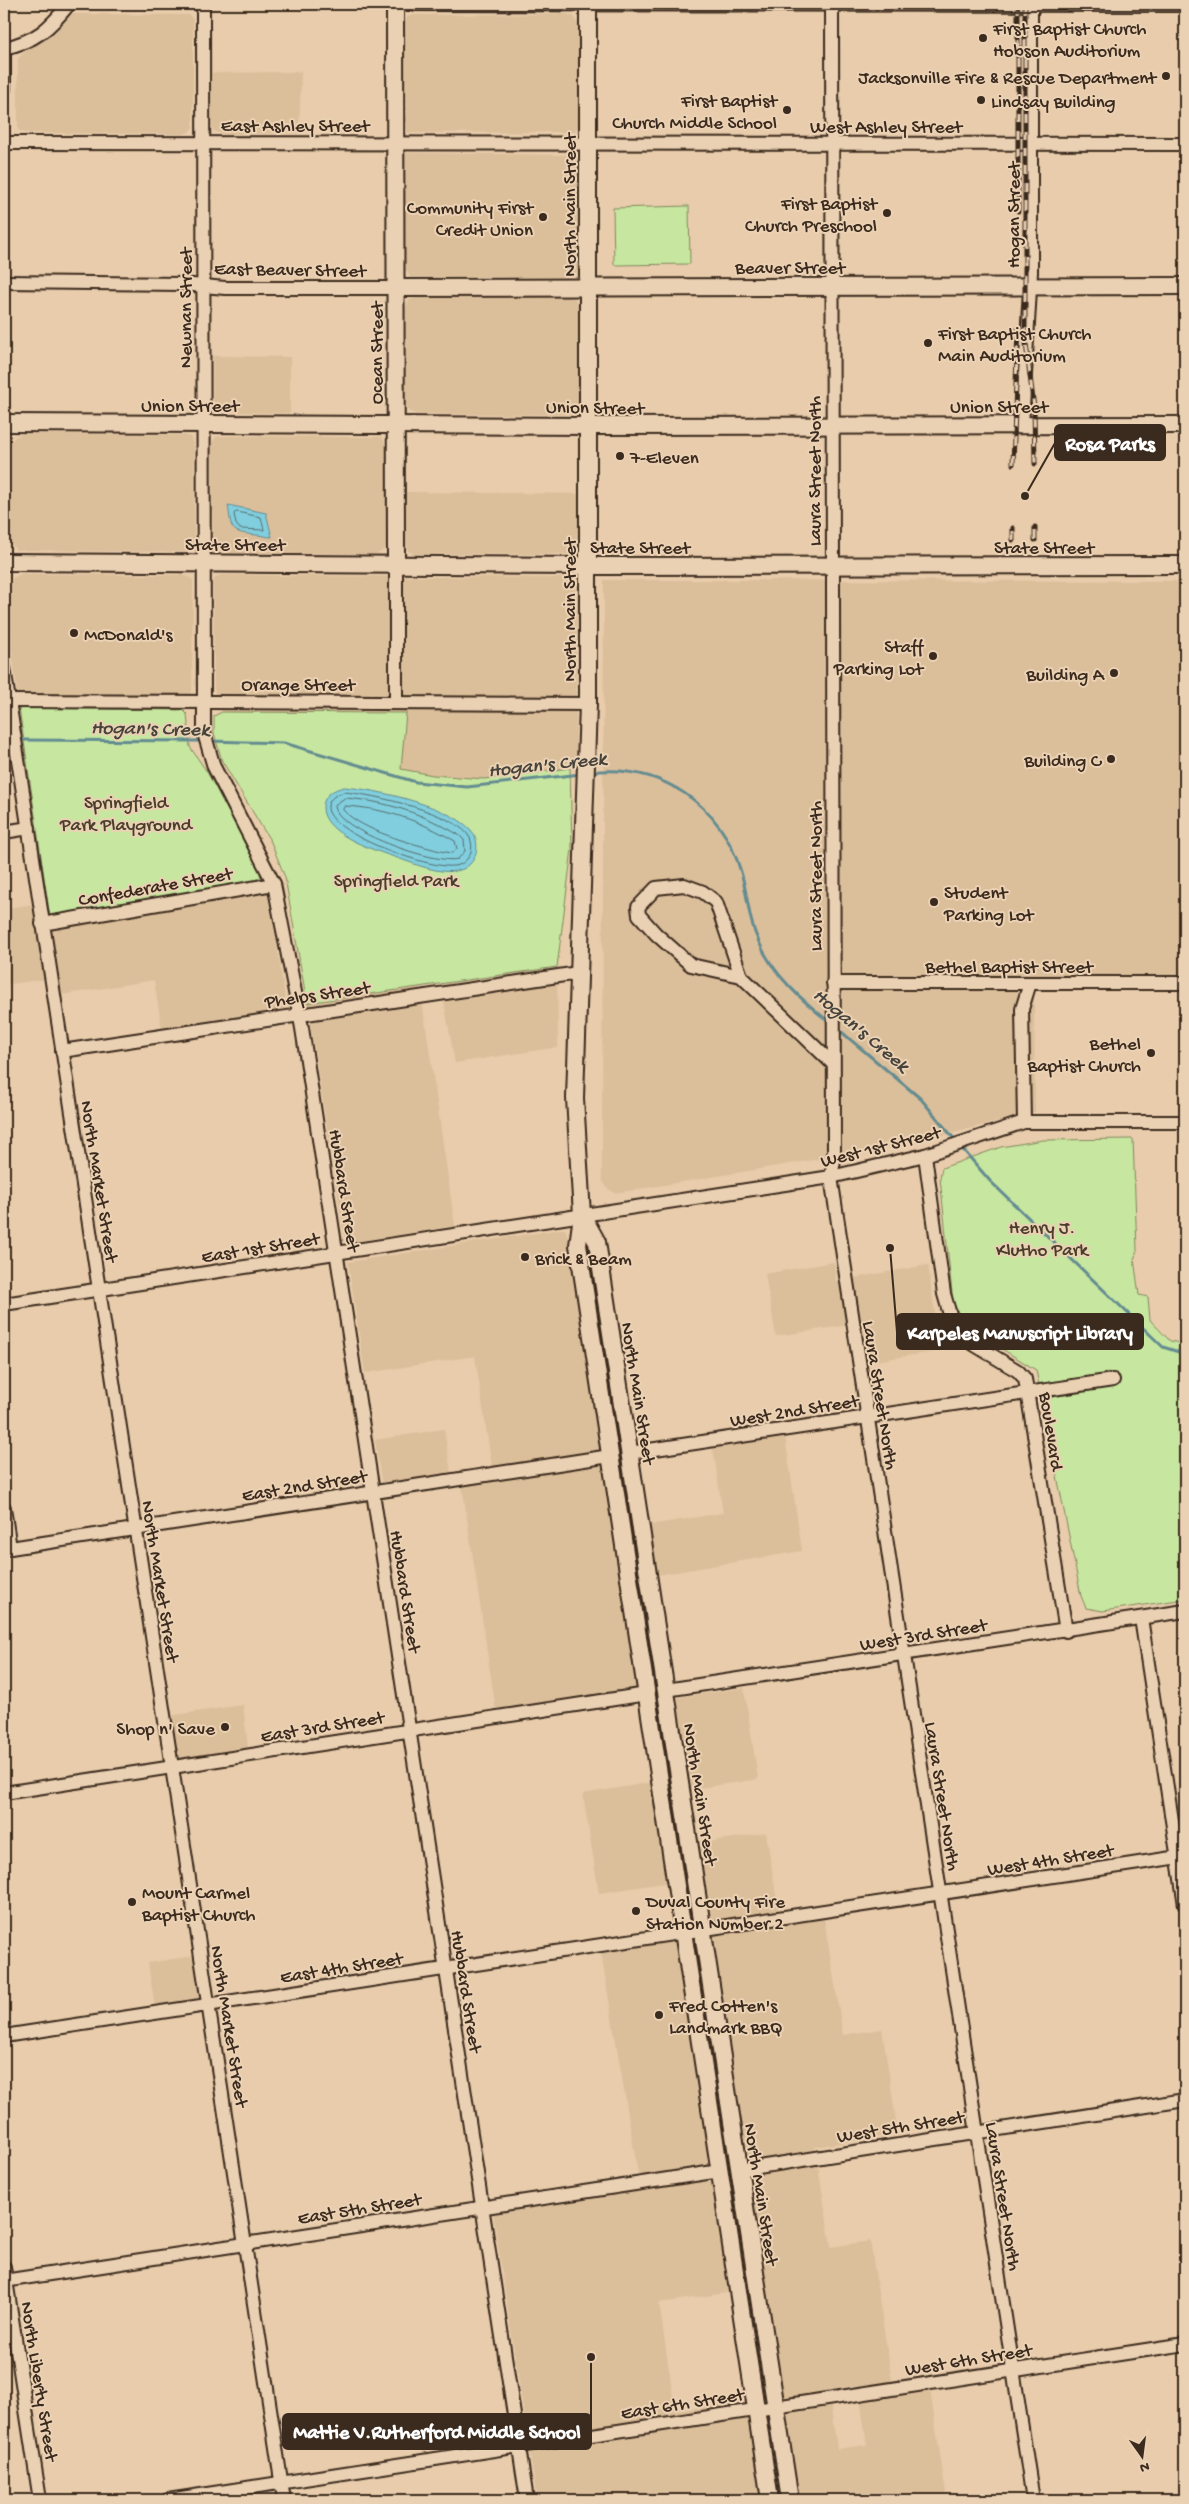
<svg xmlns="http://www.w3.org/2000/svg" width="1189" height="2504" viewBox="0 0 1189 2504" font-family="'Gochi Hand',sans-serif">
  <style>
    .built { fill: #dbbe9a; fill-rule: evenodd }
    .green { fill: #c7e69f; stroke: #81885e }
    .water { fill: #80cede; stroke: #648c91 }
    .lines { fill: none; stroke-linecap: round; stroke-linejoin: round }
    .shore { stroke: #576c6b; stroke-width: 1 }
    .stream { stroke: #648c91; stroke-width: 3 }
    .minor-casing { stroke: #3b2a1e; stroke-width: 16 }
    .major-casing { stroke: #3b2a1e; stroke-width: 20 }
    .minor { stroke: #ebd1b3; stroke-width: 12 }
    .major { stroke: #ebd1b3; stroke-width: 16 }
    .rail-casing { stroke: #3b2a1e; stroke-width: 5 }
    .rail { stroke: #ebd1b3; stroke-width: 3; stroke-dasharray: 9; stroke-linecap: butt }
    .poi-dot { fill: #3b2a1e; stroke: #ebd1b3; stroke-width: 2 }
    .labels { text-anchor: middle; stroke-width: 4; stroke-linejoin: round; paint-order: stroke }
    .poi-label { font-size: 19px; fill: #3b2a1e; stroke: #ebd1b3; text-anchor: start }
    .street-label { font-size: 19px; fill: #3b2a1e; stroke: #ebd1b3 }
    .park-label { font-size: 19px; fill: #493d2b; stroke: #ebd1b3 }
    .water-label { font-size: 20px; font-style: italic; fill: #45433b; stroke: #ebd1b3 }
    .leader { fill: none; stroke: #3b2a1e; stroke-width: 2 }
    .callout-dot { fill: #3b2a1e; stroke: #ebd1b3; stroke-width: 2 }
    .callout { fill: #3b2a1e; stroke: #3b2a1e; stroke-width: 2 }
    .callout-label { font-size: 20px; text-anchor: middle; font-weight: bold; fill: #fff }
  </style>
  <rect width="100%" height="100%" fill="#e8ccab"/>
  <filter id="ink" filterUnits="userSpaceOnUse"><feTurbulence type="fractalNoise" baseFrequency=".02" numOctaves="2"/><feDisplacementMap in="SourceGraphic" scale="10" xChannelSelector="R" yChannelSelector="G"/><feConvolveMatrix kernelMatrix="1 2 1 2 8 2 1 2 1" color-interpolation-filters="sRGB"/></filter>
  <g filter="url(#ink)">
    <!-- built -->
    <g class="built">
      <path d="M70,14L189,15L193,20V127L189,132L183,134L25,133L18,130V59L25,51L47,38L64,17Z"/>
      <path d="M566,14L574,17L578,24V127L575,132L408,133L406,131L405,23L407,17L414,15Z"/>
      <path d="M301,72L299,133L223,134L214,131L212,125V73Z"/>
      <path d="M406,153L576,155L579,268L576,273L568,277H410L405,268L404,156Z"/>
      <path d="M568,297L575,299L579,307L578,405L575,411L569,414H415L409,411L405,403L406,307L409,300L416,298Z"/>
      <path d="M213,356L290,357V413L216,412L213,405Z"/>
      <path d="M21,434L184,435L190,437L194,446V542L192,548L185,552L16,550L11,543V442L15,437Z"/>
      <path d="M223,436L382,437L386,446L387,543L385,549L377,554L222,553L216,550L213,541L212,443L216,437Z"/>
      <path d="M406,492L579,494L578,546L574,552L569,554H415L408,551L406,544Z"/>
      <path d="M21,574L182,575L190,578L193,580L192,690L183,710L19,708L12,650L11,585L13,578Z"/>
      <path d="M221,575L564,578L572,581L577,595L576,712V757L570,768L484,779L433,775L401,770L405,713L222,712L214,689L213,583L215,578Z"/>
      <path d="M604,580L1185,581V990L1034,991L1035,1112L909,1144L615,1193L607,1188L602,1179Z"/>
      <path d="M261,879L268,891L287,1010L162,1029L154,980L60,995L50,917Z"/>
      <path d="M34,904L45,979L4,985V909Z"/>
      <path d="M557,967L558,1047L455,1063L441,984Z"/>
      <path d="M420,987L455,1226L353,1242L347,1240L344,1234L307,1003Z"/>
      <path d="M561,1229H565L567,1234L573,1275L577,1279L640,1688L496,1710L460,1471L492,1466L475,1356L365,1373L348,1262Z"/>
      <path d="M834,1262L836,1281L928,1265L940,1351L867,1362L861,1323L776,1336L765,1274Z"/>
      <path d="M444,1429L451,1473L382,1484L375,1440Z"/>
      <path d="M785,1437L802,1551L657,1575L650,1525L723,1513L713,1448Z"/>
      <path d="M744,1688L758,1779L686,1790L673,1698Z"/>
      <path d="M243,1705L248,1748L176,1759L169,1716Z"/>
      <path d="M654,1782L670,1882L599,1893L583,1794Z"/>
      <path d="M766,1833L781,1926L824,1919L843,2035L882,2029L898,2134L815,2147L831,2247L870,2241L894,2395L930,2390L947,2500H795L695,1844ZM858,2385L867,2445L837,2449L828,2390Z"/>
      <path d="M678,1941L732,2292L659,2303L675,2411L748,2400L764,2500H537L493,2213L641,2191L601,1952Z"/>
      <path d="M194,1956L200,2000L155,2006L148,1963Z"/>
    </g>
    <!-- green -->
    <g class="green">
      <path d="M689,206L690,264L614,265L613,208Z"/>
      <path d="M19,708L183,710L187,714L190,747L207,772L259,868L261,879L50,917Z"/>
      <path d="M222,712L406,713L401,769L433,775L484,779L570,768L572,849L557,967L307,1003L285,877L271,842L222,761L214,733V716Z"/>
      <path d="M1133,1139L1137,1251L1134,1259L1139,1295L1148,1297L1150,1320L1170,1341L1185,1344V1599L1103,1611L1086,1608L1081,1596L1036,1370L965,1326L953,1302L940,1178L942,1168L1001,1147L1043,1140Z"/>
    </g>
    <!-- water -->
    <g class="water">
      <path d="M228,505L266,513L272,537C266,537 261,535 256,535C229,532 232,531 228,505Z"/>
      <path d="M344,787C374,789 457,807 474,834C477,840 478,849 475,856C464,884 423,867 403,860C381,852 321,836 323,806C324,795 334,789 344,787Z"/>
    </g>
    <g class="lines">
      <!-- shore -->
      <g class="shore">
        <path d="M237,512L261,517L264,530L240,529L236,524L234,514Z"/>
        <path d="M344,792C371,794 458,813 470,838C472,843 472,848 471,853C467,860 462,866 453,866C430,869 325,833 328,806C329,798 337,794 344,792Z"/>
        <path d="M345,798C386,801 424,814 459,835L464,840L465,851L458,859C437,865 333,830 335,805Z"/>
        <path d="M345,806C384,808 421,821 455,841L457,849L452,853L440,851C411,843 364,832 343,810Z"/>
      </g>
      <!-- stream -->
      <g class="stream">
        <path d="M4,740H13"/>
        <path d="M19,740L203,741"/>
        <path d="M209,741L284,743L416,782L467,787L581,774"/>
        <path d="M590,772C660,763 721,804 741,872C748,895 748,920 759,942C773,975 802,1000 829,1022"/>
        <path d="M838,1029L921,1099L956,1141"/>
        <path d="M960,1146L990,1181L1163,1347L1185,1354"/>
      </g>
      <defs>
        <g id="minor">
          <path d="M203,4L204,733L214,767L274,884L302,1028L527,2500"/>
          <path d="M387,4L1185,5"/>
          <path d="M832,4L834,1161L831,1177L1033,2500"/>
          <path d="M4,48C36,41 49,29 69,4"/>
          <path d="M4,89V48"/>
          <path d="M4,143L1185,144"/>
          <path d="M4,282L182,284L225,288H395"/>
          <path d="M1022,425L1031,272V4"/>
          <path d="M4,668L284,2500"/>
          <path d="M8,701L588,704"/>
          <path d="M396,702V565"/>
          <path d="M4,832L29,828"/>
          <path d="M42,924L274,884"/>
          <path d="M741,976L716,902L703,892L684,885L656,888L638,907L639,915L656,934L691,965L741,976L833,1064"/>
          <path d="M833,983H1185"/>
          <path d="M62,1051L578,973"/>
          <path d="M1024,1122L1022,1009L1030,983"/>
          <path d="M925,1155L944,1294L953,1325L965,1339L1018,1371L1025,1379L1066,1631"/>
          <path d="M4,1304L831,1177L925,1155L1024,1122H1185"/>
          <path d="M629,1453L1113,1380"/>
          <path d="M4,1508L10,1548"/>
          <path d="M4,1549L610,1456"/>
          <path d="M1141,1618L1185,1905"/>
          <path d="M666,1690L1185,1611"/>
          <path d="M4,1793L647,1694"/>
          <path d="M4,2036L1185,1856"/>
          <path d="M739,2170L1185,2100"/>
          <path d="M4,2267L40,2500"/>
          <path d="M4,2281L720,2171"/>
          <path d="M168,2500L1185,2344"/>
        </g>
        <g id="major">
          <path d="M395,4L396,565"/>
          <path d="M588,4V704L575,1098L582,1215L578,1245L770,2500"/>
          <path d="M395,288L1185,286"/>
          <path d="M4,423L588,426L1185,425"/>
          <path d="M4,562L588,566L1185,565"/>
          <path d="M582,1215L597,1242L790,2500"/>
        </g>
      </defs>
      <!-- minor casing -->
      <use href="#minor" class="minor-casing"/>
      <!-- major casing -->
      <use href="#major" class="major-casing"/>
      <!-- minor -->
      <use href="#minor" class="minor"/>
      <!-- major -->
      <use href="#major" class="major"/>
      <defs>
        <g id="rail">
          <path d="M1025,4V335L1034,408L1035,464"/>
          <path d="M1018,211V9"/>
          <path d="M1013,464L1018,329"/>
          <path d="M1013,540V528"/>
          <path d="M1035,540V527"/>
        </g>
      </defs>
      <!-- rail casing -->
      <use href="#rail" class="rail-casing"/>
      <!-- rail -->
      <use href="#rail" class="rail"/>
    </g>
  </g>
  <!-- markers -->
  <g class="poi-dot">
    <circle cx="983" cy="38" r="5"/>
    <circle cx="1166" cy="76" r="5"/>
    <circle cx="981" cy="100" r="5"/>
    <circle cx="787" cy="110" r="5"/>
    <circle cx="887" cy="213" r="5"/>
    <circle cx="543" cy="217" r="5"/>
    <circle cx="928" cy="343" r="5"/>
    <circle cx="620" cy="456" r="5"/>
    <circle cx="74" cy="633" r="5"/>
    <circle cx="933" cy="656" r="5"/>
    <circle cx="1114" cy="673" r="5"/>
    <circle cx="1111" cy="759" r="5"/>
    <circle cx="934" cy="902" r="5"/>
    <circle cx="1151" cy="1053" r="5"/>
    <circle cx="525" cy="1257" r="5"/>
    <circle cx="225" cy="1727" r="5"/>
    <circle cx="132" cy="1902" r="5"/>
    <circle cx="636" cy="1911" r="5"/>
    <circle cx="659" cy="2015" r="5"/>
  </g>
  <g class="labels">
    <!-- poi labels -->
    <g class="poi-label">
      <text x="993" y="34">First Baptist Church<tspan x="993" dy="22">Hobson Auditorium</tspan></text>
      <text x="1156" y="83" text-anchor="end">Jacksonville Fire &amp; Rescue Department</text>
      <text x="777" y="106" text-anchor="end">First Baptist<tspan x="777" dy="22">Church Middle School</tspan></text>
      <text x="991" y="107">Lindsay Building</text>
      <text x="877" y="209" text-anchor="end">First Baptist<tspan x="877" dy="22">Church Preschool</tspan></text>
      <text x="533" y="213" text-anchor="end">Community First<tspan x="533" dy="22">Credit Union</tspan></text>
      <text x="938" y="339">First Baptist Church<tspan x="938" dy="22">Main Auditorium</tspan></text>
      <text x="630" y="463">7-Eleven</text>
      <text x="84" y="640">McDonald's</text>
      <text x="923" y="652" text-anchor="end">Staff<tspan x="923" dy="22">Parking Lot</tspan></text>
      <text x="1104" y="680" text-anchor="end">Building A</text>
      <text x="1101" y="766" text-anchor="end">Building C</text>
      <text x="944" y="898">Student<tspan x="944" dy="22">Parking Lot</tspan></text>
      <text x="1141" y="1049" text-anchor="end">Bethel<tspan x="1141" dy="22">Baptist Church</tspan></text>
      <text x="535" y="1264">Brick &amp; Beam</text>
      <text x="215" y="1734" text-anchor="end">Shop n' Save</text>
      <text x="142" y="1898">Mount Carmel<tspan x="142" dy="22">Baptist Church</tspan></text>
      <text x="646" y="1907">Duval County Fire<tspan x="646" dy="22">Station Number 2</tspan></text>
      <text x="669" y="2011">Fred Cotten's<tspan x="669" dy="22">Landmark BBQ</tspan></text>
    </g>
    <!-- street labels -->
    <g class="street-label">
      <text x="295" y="131">East Ashley Street</text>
      <text x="886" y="132">West Ashley Street</text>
      <text transform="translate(568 205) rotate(-90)" y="7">North Main Street</text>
      <text transform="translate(1012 215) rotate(-90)" y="7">Hogan Street</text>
      <text x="790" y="273">Beaver Street</text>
      <text transform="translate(290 268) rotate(1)" y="7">East Beaver Street</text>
      <text transform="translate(184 308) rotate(-90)" y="7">Newnan Street</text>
      <text transform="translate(375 353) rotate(-90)" y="7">Ocean Street</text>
      <text x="190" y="411">Union Street</text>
      <text x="999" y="412">Union Street</text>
      <text transform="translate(595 406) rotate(1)" y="7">Union Street</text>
      <text transform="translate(813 471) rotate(-90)" y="7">Laura Street North</text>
      <text x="235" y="550">State Street</text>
      <text x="640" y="553">State Street</text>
      <text x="1044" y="553">State Street</text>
      <text transform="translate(568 610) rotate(-90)" y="7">North Main Street</text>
      <text x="298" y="690">Orange Street</text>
      <text transform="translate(814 876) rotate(-90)" y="7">Laura Street North</text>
      <text transform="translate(155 885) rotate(-10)" y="7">Confederate Street</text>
      <text x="1009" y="972">Bethel Baptist Street</text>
      <text transform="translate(317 993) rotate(-8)" y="7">Phelps Street</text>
      <text transform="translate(880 1145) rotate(-14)" y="7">West 1st Street</text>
      <text transform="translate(101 1181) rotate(81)" y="7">North Market Street</text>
      <text transform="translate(346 1190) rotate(81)" y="7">Hubbard Street</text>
      <text transform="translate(260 1246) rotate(-9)" y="7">East 1st Street</text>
      <text transform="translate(640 1393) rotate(81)" y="7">North Main Street</text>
      <text transform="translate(882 1395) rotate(81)" y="7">Laura Street North</text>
      <text transform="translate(794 1409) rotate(-9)" y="7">West 2nd Street</text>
      <text transform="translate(1053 1431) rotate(81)" y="7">Boulevard</text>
      <text transform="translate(304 1484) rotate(-9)" y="7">East 2nd Street</text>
      <text transform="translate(162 1581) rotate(81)" y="7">North Market Street</text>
      <text transform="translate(407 1591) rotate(81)" y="7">Hubbard Street</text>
      <text transform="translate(923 1633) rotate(-9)" y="7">West 3rd Street</text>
      <text transform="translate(322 1725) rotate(-9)" y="7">East 3rd Street</text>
      <text transform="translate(702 1794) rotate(81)" y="7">North Main Street</text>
      <text transform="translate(944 1796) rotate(81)" y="7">Laura Street North</text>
      <text transform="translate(1050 1858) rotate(-9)" y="7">West 4th Street</text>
      <text transform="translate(341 1966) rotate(-9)" y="7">East 4th Street</text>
      <text transform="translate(468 1991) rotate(81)" y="7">Hubbard Street</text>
      <text transform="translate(231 2026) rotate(81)" y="7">North Market Street</text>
      <text transform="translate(900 2125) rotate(-9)" y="7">West 5th Street</text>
      <text transform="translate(763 2194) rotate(81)" y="7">North Main Street</text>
      <text transform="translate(1005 2196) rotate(81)" y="7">Laura Street North</text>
      <text transform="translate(359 2207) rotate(-9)" y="7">East 5th Street</text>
      <text transform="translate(968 2358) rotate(-9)" y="7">West 6th Street</text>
      <text transform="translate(41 2381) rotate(81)" y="7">North Liberty Street</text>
      <text transform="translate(682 2402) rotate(-9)" y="7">East 6th Street</text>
    </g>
    <!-- park labels -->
    <g class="park-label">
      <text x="126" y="808">Springfield<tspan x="126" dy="22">Park Playground</tspan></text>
      <text x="396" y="886">Springfield Park</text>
      <text x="1042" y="1233">Henry J.<tspan x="1042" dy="22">Klutho Park</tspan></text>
    </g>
    <!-- water labels -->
    <g class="water-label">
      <text transform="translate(150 727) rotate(1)" y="7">Hogan's Creek</text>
      <text transform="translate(547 763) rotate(-6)" y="7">Hogan's Creek</text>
      <text transform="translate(862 1029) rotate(40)" y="7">Hogan's Creek</text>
    </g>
  </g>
  <!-- callouts -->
  <path class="leader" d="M1025 496L1055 443M890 1248L897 1332M591 2357L591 2431"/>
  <g class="callout-dot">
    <circle cx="1025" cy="496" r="5"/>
    <circle cx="890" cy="1248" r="5"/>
    <circle cx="591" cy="2357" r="5"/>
  </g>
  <g class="callout">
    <rect x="1055" y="425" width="110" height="35" rx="5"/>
    <rect x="897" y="1314" width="246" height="35" rx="5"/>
    <rect x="283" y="2414" width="308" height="35" rx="5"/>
  </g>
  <g class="callout-label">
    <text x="1110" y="450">Rosa Parks</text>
    <text x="1020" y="1339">Karpeles Manuscript Library</text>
    <text x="437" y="2438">Mattie V.Rutherford Middle School</text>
  </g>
  <!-- margin -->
  <rect width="1189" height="2504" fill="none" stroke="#ebd1b3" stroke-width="20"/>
  <rect x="10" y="10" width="1169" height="2484" fill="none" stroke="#3b2a1e" stroke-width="2" filter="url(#ink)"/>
  <!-- north arrow -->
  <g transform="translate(1142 2456) rotate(166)" stroke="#ebd1b3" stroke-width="4" paint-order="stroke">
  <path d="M0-4L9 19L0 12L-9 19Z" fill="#3b2a1e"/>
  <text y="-8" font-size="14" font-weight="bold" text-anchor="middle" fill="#3b2a1e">N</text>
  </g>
</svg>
